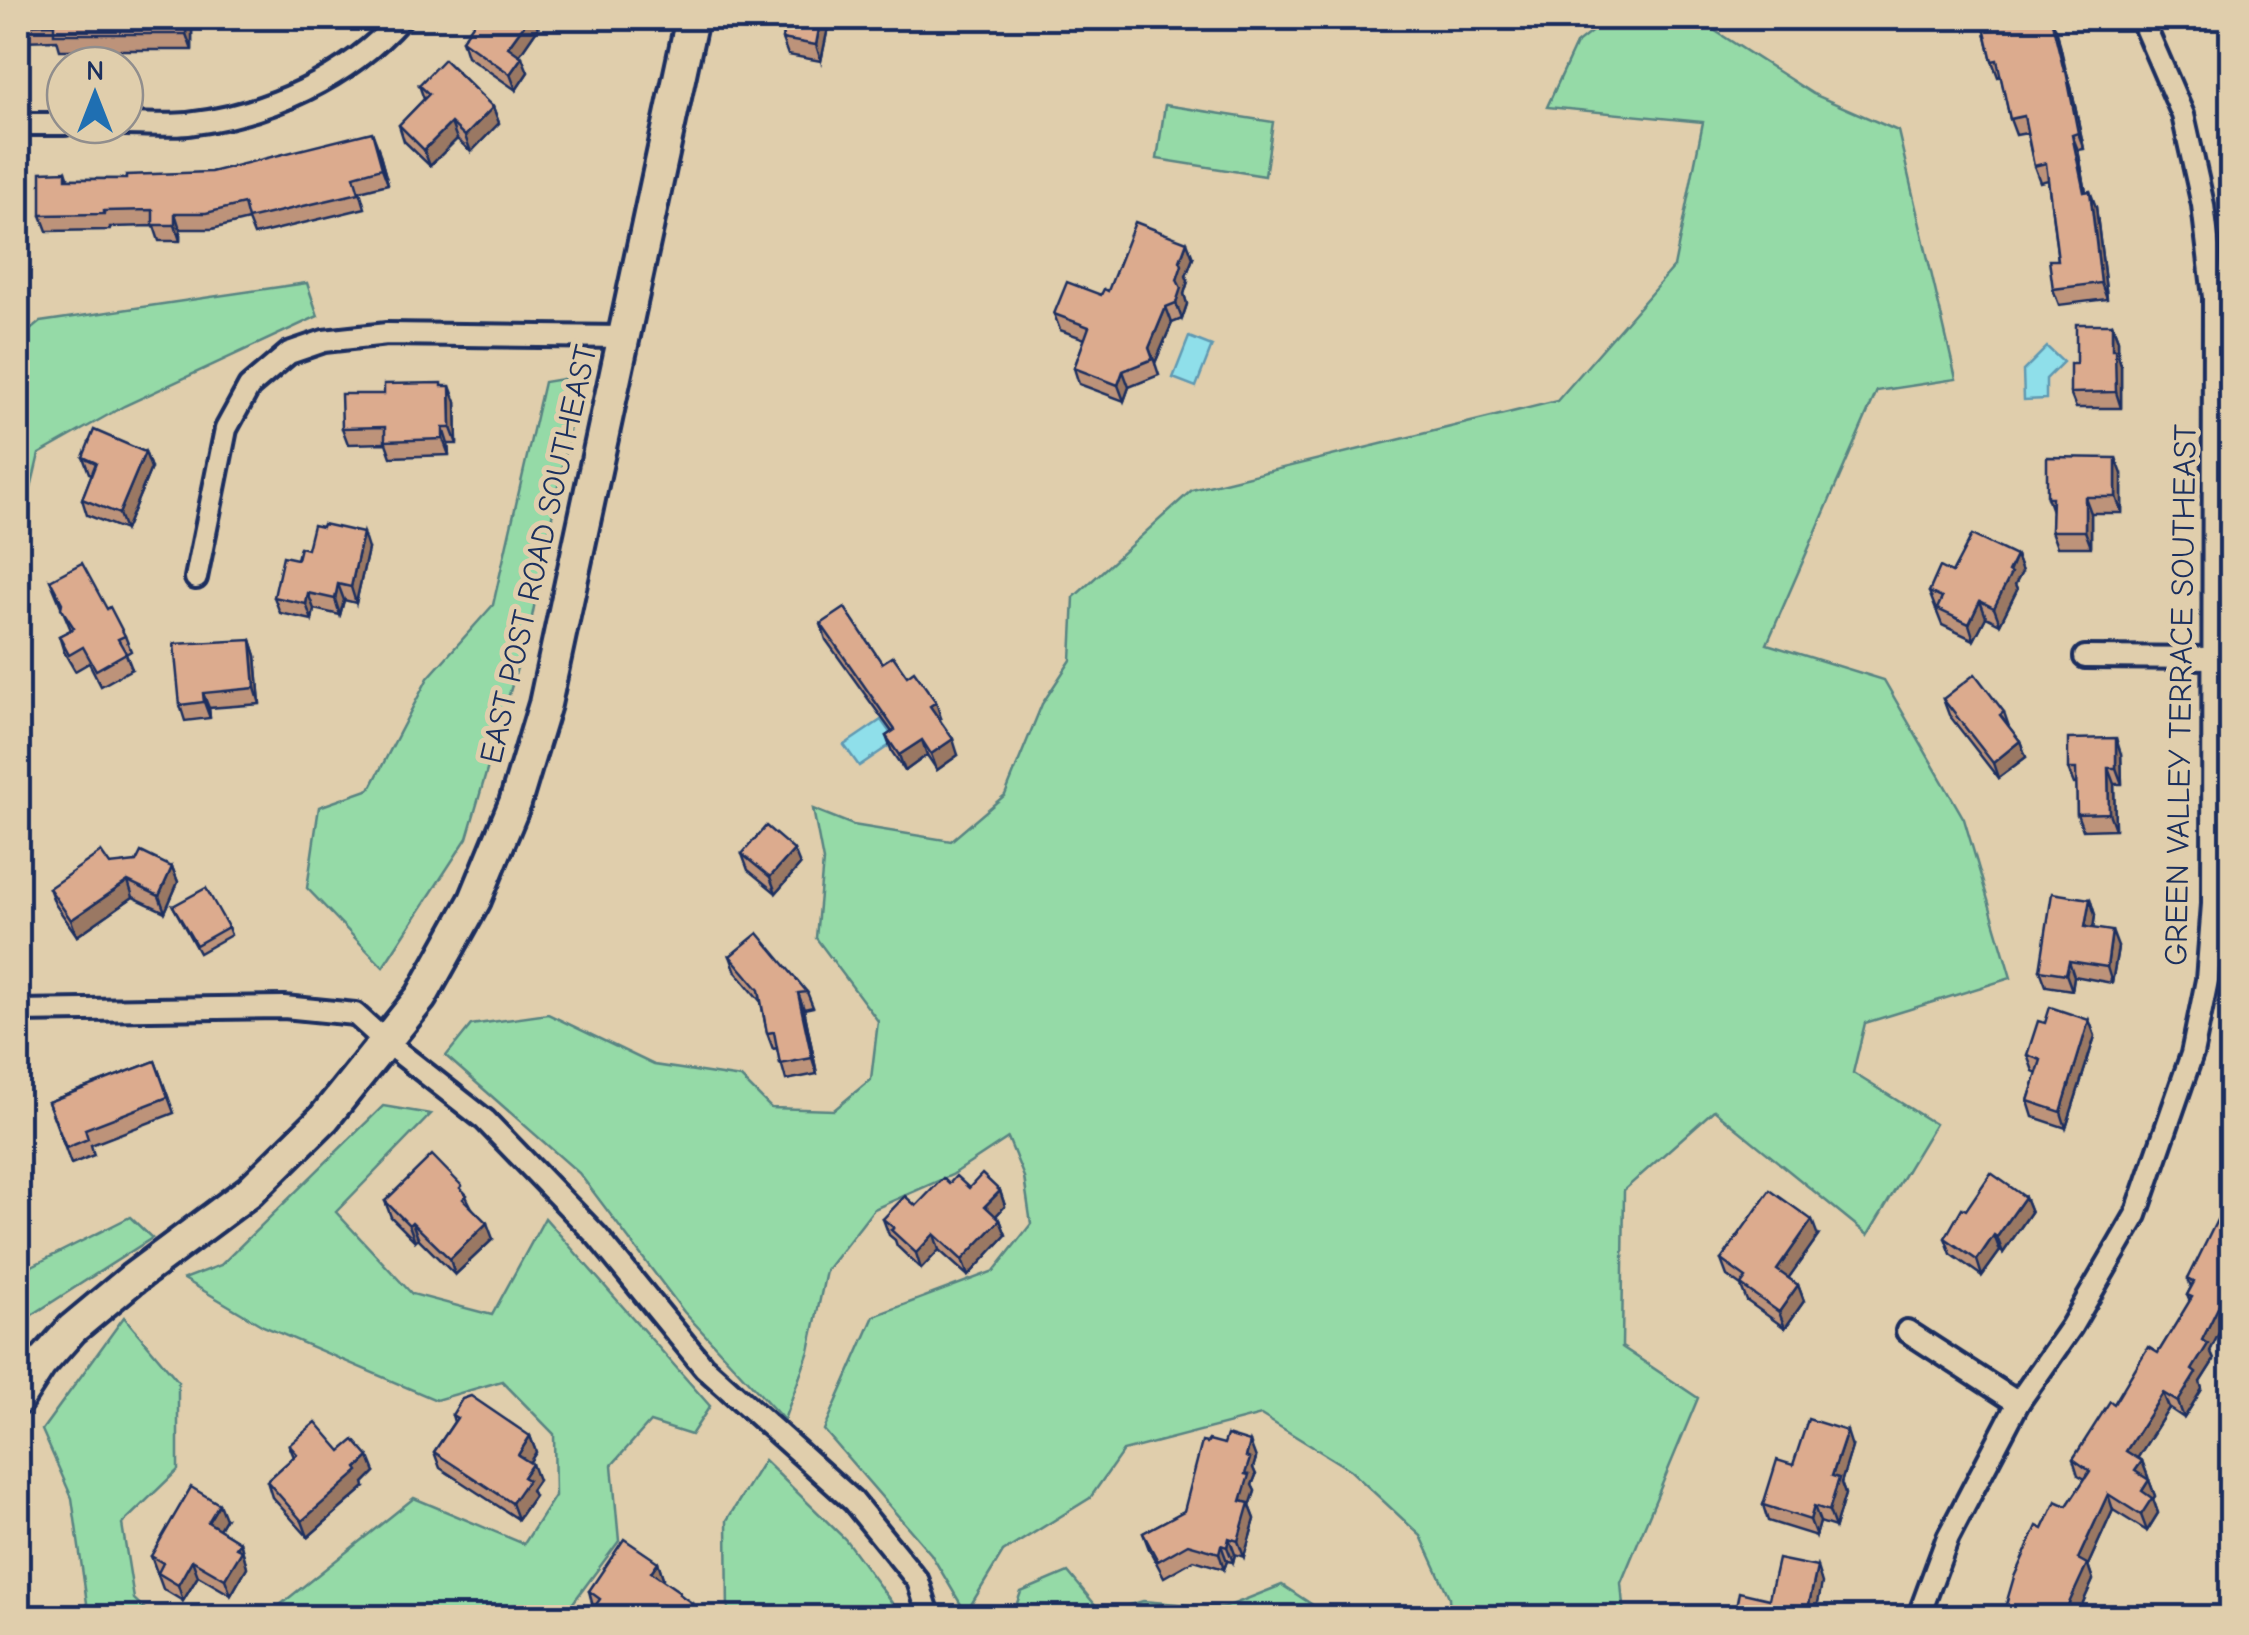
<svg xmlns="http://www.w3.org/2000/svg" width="2249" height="1635" viewBox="0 0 2249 1635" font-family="'Comic Neue',sans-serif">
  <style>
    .green { fill: #95daa7; stroke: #588482; stroke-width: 2.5 }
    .water { fill: #8fdfea; stroke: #6199b2; stroke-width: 2.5 }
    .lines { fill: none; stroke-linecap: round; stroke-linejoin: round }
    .street-casing { stroke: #1b2f5e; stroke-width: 28 }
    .secondary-casing { stroke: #1b2f5e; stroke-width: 38 }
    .street { stroke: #e0ceac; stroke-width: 20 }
    .secondary { stroke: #e0ceac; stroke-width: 30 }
    .wall { fill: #bd937a; stroke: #1b2f5e; stroke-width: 2.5 }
    .shaded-wall { fill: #9a7863; stroke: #1b2f5e; stroke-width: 2.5 }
    .building { fill: #dcab8e; stroke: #1b2f5e; stroke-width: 2.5 }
    .labels { text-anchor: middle; stroke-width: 10; stroke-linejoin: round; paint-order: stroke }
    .street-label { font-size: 32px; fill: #1b2f5e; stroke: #e0ceac }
  </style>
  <rect width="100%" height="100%" fill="#e0ceac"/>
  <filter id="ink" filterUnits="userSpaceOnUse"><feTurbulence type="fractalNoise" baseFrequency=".01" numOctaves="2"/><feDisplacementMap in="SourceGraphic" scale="20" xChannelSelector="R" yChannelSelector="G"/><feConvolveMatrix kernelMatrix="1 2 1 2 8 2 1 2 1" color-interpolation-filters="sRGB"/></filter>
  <g filter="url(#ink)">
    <!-- green -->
    <g class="green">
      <path d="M1609,18H1695L1813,94L1898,131L1956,379L1877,391L1767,644L1884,680L1964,819L2011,978L1865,1023L1853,1073L1935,1124L1868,1235L1714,1110L1624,1190L1622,1347L1698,1398L1621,1583L1624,1617H1450L1449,1597L1421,1536L1350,1470L1261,1415L1123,1451L1090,1498L1003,1552L966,1613L931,1554L824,1430L874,1316L994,1271L1031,1224L1024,1177L1008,1138L952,1175L874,1209L826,1271L809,1351L784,1420L684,1312L579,1173L446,1056L471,1025L548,1014L654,1065L741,1078L771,1108L834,1110L871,1079L878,1021L816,938L823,861L813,809L853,825L951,841L1005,795L1042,704L1071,660L1074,597L1192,490L1557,401L1674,267L1703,122L1547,107L1576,44Z"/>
      <path d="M1165,105L1273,122L1265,176L1157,159Z"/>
      <path d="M307,283L318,316L124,406L39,454L18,543V340L40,322Z"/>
      <path d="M580,376L532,617L467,838L383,967L307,888L319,807L370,789L428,678L493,605L544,382Z"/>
      <path d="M383,1106L431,1114L336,1212L412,1294L492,1315L545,1218L710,1406L691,1435L650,1422L612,1465L619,1541L564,1615L566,1617H265L414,1498L524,1544L555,1496L554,1434L502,1381L436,1400L263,1326L184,1279L221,1265Z"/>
      <path d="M130,1217L152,1238L18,1324V1273Z"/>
      <path d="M124,1317L178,1381V1470L122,1524L134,1599L153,1617H89L72,1498L42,1430Z"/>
      <path d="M764,1460L845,1539L898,1611L890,1618L728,1617L727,1520Z"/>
      <path d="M1068,1572L1102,1613L1143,1601L1224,1608L1282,1585L1331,1617H1012L1021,1592Z"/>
    </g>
    <!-- water -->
    <g class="water">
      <path d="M1189,337L1212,346L1196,387L1173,378Z"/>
      <path d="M2047,347L2063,362L2046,379V399L2024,400L2023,371Z"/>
      <path d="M881,720L896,741L859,766L844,745Z"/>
    </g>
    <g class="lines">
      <defs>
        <g id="street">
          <path d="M18,124H65"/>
          <path d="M125,124C146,124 167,126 188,124C267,115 348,78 401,18"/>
          <path d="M196,578L226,429L249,387L289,353L324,341L387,334L624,337"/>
          <path d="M2085,657L2214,658"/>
          <path d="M18,1011L284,1007L355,1014L387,1043L485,1120L597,1236L704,1367L853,1501L918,1581L930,1618"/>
          <path d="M1907,1331L2018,1403"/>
          <path d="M1918,1618L1948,1537L2018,1403L2071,1327L2136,1215L2192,1054L2207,980L2213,904L2214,297L2203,205L2183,115L2141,18"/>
        </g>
        <path id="secondary" d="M18,1399L40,1365L72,1329L132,1279L250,1191L324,1118L421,997L475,900L515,803L545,704L692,18"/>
      </defs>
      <!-- street casing -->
      <use href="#street" class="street-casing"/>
      <!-- secondary casing -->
      <use href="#secondary" class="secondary-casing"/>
      <!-- street -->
      <use href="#street" class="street"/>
      <!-- secondary -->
      <use href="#secondary" class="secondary"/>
    </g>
    <!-- wall -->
    <g class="wall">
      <path d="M18,18H192V50H60L57,40L18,41Z"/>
      <path d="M222,18H237L225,23Z"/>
      <path d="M273,18H290L277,25Z"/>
      <path d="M773,18H830L821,61L788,55L782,39L784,30L777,29Z"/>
      <path d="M1979,18H2027L2028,22L2057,32L2066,71L2071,87L2084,149L2078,150L2086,192L2096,207L2107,299L2059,305L2053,289L2058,260L2048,180L2040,182L2034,166L2027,133L2016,135L2010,119L2001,76L1998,77L1992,61L1982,19H1980Z"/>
      <path d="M486,20L538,28L519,55L528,72L516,90L467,56L462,40Z"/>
      <path d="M419,85L493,107L499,123L471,152L457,139L430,166L404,141L399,125L424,99Z"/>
      <path d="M378,148L388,184L360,191L365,208L254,235L248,220L212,229H180V241H159L154,226L110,227V230L47,231L41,215L66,171L69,179H126L211,172Z"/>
      <path d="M1193,258L1186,276L1188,281L1184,294L1187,304L1182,319L1172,323L1155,363L1159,375L1129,387L1124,401L1079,384L1074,368L1085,339L1060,330L1054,314L1108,291Z"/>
      <path d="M2112,324L2118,340V355L2121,365V408H2076L2070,393L2076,364Z"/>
      <path d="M443,386L456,402L457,444H448L449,455L391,457L386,443L348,444L342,428L384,394Z"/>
      <path d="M145,452L151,468L125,530L87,515L82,499L92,474L89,473L83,457Z"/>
      <path d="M2122,474V513H2091V547H2057L2051,531L2052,511L2047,497Z"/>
      <path d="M307,549H368L356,603L344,600L340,615L314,609L312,620L280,613L274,597L297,559Z"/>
      <path d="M2016,556L2022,572L2015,585L2017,590L2000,624L1986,617L1974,640L1942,625L1929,592L1952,573Z"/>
      <path d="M50,580L107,609L125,636L131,651L126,654L132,669L101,686L89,663L75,671L64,652L59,636L71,630Z"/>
      <path d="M821,624L882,663L907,676L941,718L939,719L958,755L937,770L927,755L905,771L892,752L886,736L892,732L826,640Z"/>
      <path d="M251,640L256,656L260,704L209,708L210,718L185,721L180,705Z"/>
      <path d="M1943,699L2004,712L2009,727L2020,741L2026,757L1998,778L1949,715Z"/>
      <path d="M2121,754L2122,784H2114L2115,829L2083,830L2077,814V784H2074L2068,769Z"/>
      <path d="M742,854L800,865L776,893L748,870Z"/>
      <path d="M110,865L172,867L178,882L165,912L133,897L77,936L55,904L49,888Z"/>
      <path d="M2090,899L2095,915L2093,928L2118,947L2112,983L2074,976L2072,990L2046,986L2040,970Z"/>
      <path d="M173,906L228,927L231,935L199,953Z"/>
      <path d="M730,956L807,992L813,1007L804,1009L817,1074L786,1080L777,1048L773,1049L767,1033L761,1002L736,972Z"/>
      <path d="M2089,1020L2095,1036L2066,1128L2033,1117L2028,1101L2037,1073L2033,1071L2027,1055L2045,1023Z"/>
      <path d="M155,1061L174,1113L91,1145L94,1155L71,1164L48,1102Z"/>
      <path d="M949,1184L969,1188L1000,1191L1005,1206L996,1216L1000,1220L1006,1235L968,1276L939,1250L921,1269L897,1246L895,1240L889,1235L883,1219L916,1206Z"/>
      <path d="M464,1192L472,1208L493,1239L455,1275L418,1238L415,1241L391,1217L385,1201Z"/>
      <path d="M2025,1197L2031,1212L2003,1253L2000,1251L1982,1276L1951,1254L1945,1238L1966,1210Z"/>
      <path d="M2232,1210V1307L2210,1351L2214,1360L2200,1382L2202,1389L2184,1418L2169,1408L2137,1458L2142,1461L2148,1477L2146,1478L2149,1480L2155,1496L2153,1499L2158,1513L2147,1531L2113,1510L2088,1565L2093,1580L2076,1618H2002L2043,1529L2067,1506L2085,1479L2078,1475L2073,1459L2114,1404L2158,1353L2190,1302L2187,1295L2191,1287L2188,1279L2226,1225Z"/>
      <path d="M1818,1236L1788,1278L1798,1285L1804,1301L1785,1328L1747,1301L1741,1286L1727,1276L1721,1260Z"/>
      <path d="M452,1415L530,1436L536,1452L529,1463L538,1480L531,1490L534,1496L518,1519L440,1468L434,1452L454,1422Z"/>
      <path d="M1224,1444L1256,1458L1253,1468L1256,1475L1252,1485L1255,1491L1250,1506L1255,1519L1244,1557L1235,1554L1233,1562L1227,1561L1224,1569L1194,1560L1164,1577L1149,1549L1143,1533L1184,1511Z"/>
      <path d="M289,1445L341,1451L375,1472L364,1483L365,1487L308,1537L272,1497L267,1481L294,1457Z"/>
      <path d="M1852,1447L1841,1483L1845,1494L1835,1527L1820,1522L1816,1536L1768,1521L1763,1505L1793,1465Z"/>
      <path d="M225,1519L219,1529L240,1542L247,1567L231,1595L198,1576L183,1601L163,1589L151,1556Z"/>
      <path d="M658,1562L663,1578L662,1580L682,1596L697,1618H596L589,1591Z"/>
    </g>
    <!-- shaded-wall -->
    <g class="shaded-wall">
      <path d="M186,18H192V50L186,34Z"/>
      <path d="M529,18H534L538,28L514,63L508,47Z"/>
      <path d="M821,18H830L821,61L816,45Z"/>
      <path d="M2051,18L2057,32L2066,74V71L2071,87L2084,149L2078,133Z"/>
      <path d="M522,57L528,72L516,90L510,74Z"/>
      <path d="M493,107L499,123L471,152L465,136Z"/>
      <path d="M451,123L457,139L430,166L424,150Z"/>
      <path d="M372,132L378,148L388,184L382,168Z"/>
      <path d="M2072,135L2078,150L2089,208L2084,192Z"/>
      <path d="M2090,191L2096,207L2107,299L2101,283Z"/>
      <path d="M175,213L180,229V241L175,225Z"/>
      <path d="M1187,242L1193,258L1186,276L1188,281L1184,294L1187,304L1182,319L1176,303L1177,280L1180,261Z"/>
      <path d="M1166,307L1172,323L1155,363L1149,348Z"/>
      <path d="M2112,324L2118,340V355L2121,365V408L2116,392L2112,349Z"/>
      <path d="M1123,371L1129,387L1124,401L1118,385Z"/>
      <path d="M450,386L456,402L457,444L451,428Z"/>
      <path d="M443,428L448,444L449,455L443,439Z"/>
      <path d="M145,452L151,468L125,530L119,514Z"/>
      <path d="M2116,458L2122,474V513L2116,497Z"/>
      <path d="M2085,497L2091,513V547L2085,531Z"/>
      <path d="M363,533L368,549L356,603L351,587Z"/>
      <path d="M2016,556L2022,572L2015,585L2017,590L2000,624L1994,608Z"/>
      <path d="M338,584L344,600L340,615L335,599Z"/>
      <path d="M308,593L314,609L312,620L306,604Z"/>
      <path d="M1980,601L1986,617L1974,640L1969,624Z"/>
      <path d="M251,640L256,656L260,704L255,688Z"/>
      <path d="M203,693L209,708L210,718L204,702Z"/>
      <path d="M936,702L941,718L936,722L930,706Z"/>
      <path d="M2116,738L2121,754L2122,784L2116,768Z"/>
      <path d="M953,739L958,755L937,770L931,754Z"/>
      <path d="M922,740L927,755L905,771L899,755Z"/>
      <path d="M2020,741L2026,757L1998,778L1993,763Z"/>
      <path d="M2108,768L2114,784L2115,829L2109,813Z"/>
      <path d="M794,850L800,865L776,893L770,877Z"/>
      <path d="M172,867L178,882L165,912L159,896Z"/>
      <path d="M128,881L133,897L77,936L71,920Z"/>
      <path d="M2090,899L2095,915L2091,943L2085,927Z"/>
      <path d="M2112,931L2118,947L2112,983L2107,967Z"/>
      <path d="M2069,961L2074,976L2072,990L2066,974Z"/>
      <path d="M798,993L804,1009L817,1074L812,1058Z"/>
      <path d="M2089,1020L2095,1036L2066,1128L2061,1112Z"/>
      <path d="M1000,1191L1005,1206L991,1221L985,1206Z"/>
      <path d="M2025,1197L2031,1212L2003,1253L1997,1237Z"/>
      <path d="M1000,1220L1006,1235L968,1276L962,1260Z"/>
      <path d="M1812,1220L1818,1236L1783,1286L1777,1270Z"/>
      <path d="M412,1222L418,1238L415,1241L409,1225Z"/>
      <path d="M487,1223L493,1239L455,1275L450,1259Z"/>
      <path d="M934,1234L939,1250L921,1269L916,1253Z"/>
      <path d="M1994,1235L2000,1251L1982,1276L1977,1260Z"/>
      <path d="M2232,1279V1307L2210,1351L2214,1360L2200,1382L2202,1389L2184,1418L2178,1402L2192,1370L2202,1340Z"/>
      <path d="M1798,1285L1804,1301L1785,1328L1779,1312Z"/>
      <path d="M2163,1393L2169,1408L2132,1467L2126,1451Z"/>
      <path d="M1847,1431L1852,1447L1841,1483L1845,1494L1835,1527L1829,1511L1832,1476Z"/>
      <path d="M530,1436L536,1452L524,1471L518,1455Z"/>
      <path d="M1250,1442L1256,1458L1253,1468L1256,1475L1252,1485L1255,1491L1250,1506L1255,1519L1244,1557L1238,1541L1246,1457Z"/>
      <path d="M369,1457L375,1472L364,1483L365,1487L308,1537L302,1521Z"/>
      <path d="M2142,1461L2148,1477L2141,1487L2135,1471Z"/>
      <path d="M532,1464L538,1480L531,1490L534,1496L518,1519L512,1503L523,1477Z"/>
      <path d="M2149,1480L2155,1496L2153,1499L2158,1513L2147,1531L2141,1515L2142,1491Z"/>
      <path d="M2108,1494L2113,1510L2088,1565L2093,1580L2076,1618H2067L2065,1612L2078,1559Z"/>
      <path d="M219,1504L225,1519L214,1538L208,1522Z"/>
      <path d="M1814,1506L1820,1522L1816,1536L1810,1520Z"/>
      <path d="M1229,1538L1235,1554L1233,1562L1227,1547Z"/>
      <path d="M240,1542L247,1567L231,1595L225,1579Z"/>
      <path d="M1221,1545L1227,1561L1224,1569L1219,1553Z"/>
      <path d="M192,1560L198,1576L183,1601L178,1585Z"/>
      <path d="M658,1562L663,1578L657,1588L651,1572Z"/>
      <path d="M1817,1567L1822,1583L1815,1618H1806Z"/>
      <path d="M692,1603L697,1618H682Z"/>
    </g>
    <!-- building -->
    <g class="building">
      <path d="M18,18H186V34H54V24L18,25Z"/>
      <path d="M477,18H483L486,20L488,18H529L508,47L522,57L510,74L462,40Z"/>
      <path d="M787,18H821L816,45L782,39Z"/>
      <path d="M1982,18H2025L2026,22L2051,18L2064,71H2066L2078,133L2072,135L2084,192L2090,191L2101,283L2053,289L2049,260H2058L2046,163L2034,166L2024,116L2010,119L1997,60L1992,61Z"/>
      <path d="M444,59L493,107L465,136L451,123L424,150L399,125L429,94L419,85Z"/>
      <path d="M372,132L382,168L354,176L359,193L248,219L244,204L206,213H175V225H153V210L104,211V214L41,215V172L66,171V179H126V175L211,172Z"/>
      <path d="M1135,222L1187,242L1180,261L1182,265L1177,280L1181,288L1176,303L1166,307L1149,348L1153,359L1123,371L1118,385L1074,368L1089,327L1054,314L1067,282L1101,295L1104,289L1108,291Z"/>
      <path d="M2076,324H2112V349H2115L2116,392L2070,393V364H2076Z"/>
      <path d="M442,383V386H450L451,428H443V439L385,441V427L342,428L341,394H384V384Z"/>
      <path d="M94,430L145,452L119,514L82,499L96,463L83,457Z"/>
      <path d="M2047,457L2116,458V497H2085V531H2051L2052,497H2047Z"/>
      <path d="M323,524L363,533L351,587L338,584L335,599L308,593L306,604L274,597L283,556L297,559L300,547L307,549L313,525L322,527Z"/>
      <path d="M1972,535L2016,556L2008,572L2011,574L1994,608L1980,601L1969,624L1937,609L1942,598L1929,592L1940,567L1952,573Z"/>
      <path d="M82,563L107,609L110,607L125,636L118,639L126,653L96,670L83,647L69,655L59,636L74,628L61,608L62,603L50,580Z"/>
      <path d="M845,608L882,663L893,656L907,676L914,671L936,702L930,706L953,739L931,754L922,740L899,755L886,736L895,730L821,624Z"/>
      <path d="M251,640L255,688L203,693L204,702L180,705L174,644Z"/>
      <path d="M1975,674L2004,712L2000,715L2020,741L1993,763L1943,699Z"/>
      <path d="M2116,738V768H2108L2109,813L2077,814L2076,769H2068V739Z"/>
      <path d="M766,826L794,850L770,877L742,854Z"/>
      <path d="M101,852L110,865L136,862L141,852L172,867L159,896L128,881L71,920L49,888Z"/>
      <path d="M206,888L228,927L196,945L173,906Z"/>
      <path d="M2052,893L2090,899L2085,927L2112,931L2107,967L2069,961L2066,974L2040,970Z"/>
      <path d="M758,933L807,992L798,993L812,1058L780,1064L774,1032L767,1033L759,990L730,956Z"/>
      <path d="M2050,1007L2089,1020L2061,1112L2028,1101L2041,1060L2027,1055L2038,1021L2045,1023Z"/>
      <path d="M155,1061L168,1097L85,1129L88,1139L66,1148L48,1102Z"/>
      <path d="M432,1155L462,1186L460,1188L467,1195L463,1199L487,1223L450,1259L412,1222L409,1225L385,1201Z"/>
      <path d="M1991,1173L2025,1197L1997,1237L1994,1235L1977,1260L1945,1238L1962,1208L1966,1210Z"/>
      <path d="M982,1174L1000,1191L985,1206L1000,1220L962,1260L934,1234L916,1253L891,1230L894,1228L883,1219L905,1196L916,1206L943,1178L949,1184L956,1176L969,1188Z"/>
      <path d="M1770,1190L1812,1220L1777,1270L1798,1285L1779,1312L1741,1285L1746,1278L1721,1260Z"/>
      <path d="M2232,1210V1279L2202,1340L2208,1344L2192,1370L2196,1373L2178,1402L2163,1393L2126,1451L2142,1461L2135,1471L2149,1480L2142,1491L2152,1498L2141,1515L2108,1494L2078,1559L2087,1564L2065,1612L2072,1614L2071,1618H2002L2014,1577L2037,1526L2043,1529L2056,1501L2067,1506L2090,1471L2073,1459L2110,1401L2114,1404L2148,1347L2158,1353L2192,1297L2187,1295L2194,1282L2188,1279L2217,1220L2226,1225Z"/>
      <path d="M471,1396L530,1436L518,1455L532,1464L523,1477L528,1480L512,1503L434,1452L457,1418L452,1415L462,1399Z"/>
      <path d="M1808,1419L1847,1431L1832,1476L1839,1478L1829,1511L1814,1506L1810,1520L1763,1505L1777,1460L1793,1465Z"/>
      <path d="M316,1422L341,1451L354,1440L369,1457L357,1468L359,1471L302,1521L267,1481L297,1454L289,1445Z"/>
      <path d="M1227,1435L1250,1442L1246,1457L1250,1459L1245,1474L1249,1475L1241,1501L1249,1503L1238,1541L1229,1538L1227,1547L1221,1545L1219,1553L1188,1544L1158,1561L1143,1533L1184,1511L1202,1442L1207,1443L1209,1440L1224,1444Z"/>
      <path d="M191,1487L219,1504L208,1522L240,1542L236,1548L242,1551L225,1579L192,1560L178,1585L158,1573L163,1563L151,1556Z"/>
      <path d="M624,1539L658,1562L651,1572L680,1592L679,1594L692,1603L682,1618H622L618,1615L616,1618H605L593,1609L600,1599L589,1591Z"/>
      <path d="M1778,1559L1817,1567L1806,1618H1748V1616L1735,1613L1739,1592L1769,1599Z"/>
    </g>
  </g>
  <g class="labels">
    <!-- street labels -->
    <g class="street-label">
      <text transform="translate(538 554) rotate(-77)" y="11">EAST POST ROAD SOUTHEAST</text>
      <text transform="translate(2180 695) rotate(-89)" y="11">GREEN VALLEY TERRACE SOUTHEAST</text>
    </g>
  </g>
  <!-- margin -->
  <rect width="2249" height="1635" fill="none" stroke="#e0ceac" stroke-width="60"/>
  <rect x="30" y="30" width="2189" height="1575" fill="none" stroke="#1b2f5e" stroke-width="4" filter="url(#ink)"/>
  <!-- north arrow -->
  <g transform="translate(95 95)"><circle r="48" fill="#e0ceac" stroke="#918e8d" stroke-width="2.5"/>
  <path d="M0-8L18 38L0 25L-18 38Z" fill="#1f6fb2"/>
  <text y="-15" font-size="28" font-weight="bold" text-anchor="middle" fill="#1b2f5e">N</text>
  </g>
</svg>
